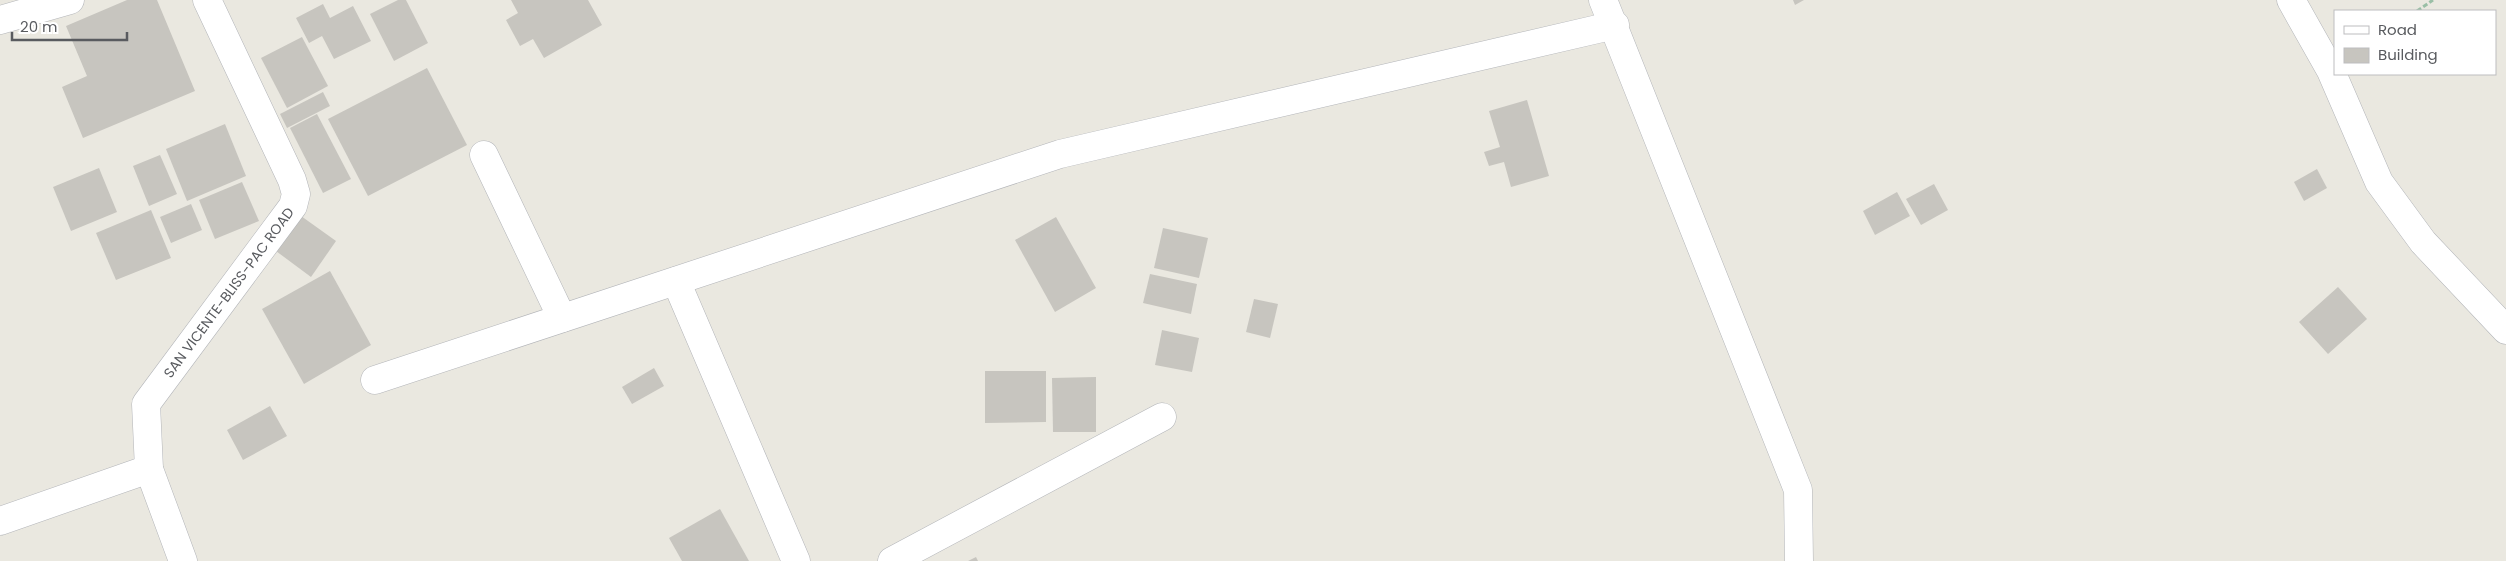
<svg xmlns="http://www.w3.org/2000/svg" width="2506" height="561" viewBox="0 0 2506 561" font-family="Poppins,sans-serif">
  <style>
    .building { fill: #c7c5bf }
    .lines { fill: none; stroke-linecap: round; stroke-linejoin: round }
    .minor-casing { stroke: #b3b5b9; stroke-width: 29 }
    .path { stroke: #9abfa6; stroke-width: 3; stroke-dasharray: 5 2.5; stroke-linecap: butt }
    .minor { stroke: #fff; stroke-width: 28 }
    .labels { text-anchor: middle; stroke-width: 4; stroke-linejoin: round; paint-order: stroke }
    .street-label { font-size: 14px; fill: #595b5f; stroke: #fff }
  </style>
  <rect width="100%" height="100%" fill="#eae8e0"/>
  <!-- building -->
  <g class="building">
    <path d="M127,0H157L195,91L83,138L62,87L87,76L66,26Z"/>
    <path d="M398,0H406L428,43L394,61L370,14Z"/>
    <path d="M511,0H588L602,25L544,58L533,39L520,46L506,20L518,13Z"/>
    <path d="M1793,0H1804L1795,5Z"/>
    <path d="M323,4L330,18L353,6L371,41L334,59L322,36L309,43L296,18Z"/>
    <path d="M302,37L328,86L287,108L261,58Z"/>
    <path d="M427,68L467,145L368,196L328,119Z"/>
    <path d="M323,92L330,106L287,128L280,114Z"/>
    <path d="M1527,100L1549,176L1511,187L1504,162L1489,166L1484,152L1500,147L1489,111Z"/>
    <path d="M317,114L351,179L323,193L290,128Z"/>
    <path d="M225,124L246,176L187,201L166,149Z"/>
    <path d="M160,155L177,194L149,206L133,166Z"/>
    <path d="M99,168L117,212L71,231L53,187Z"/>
    <path d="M2317,169L2327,188L2304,201L2294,182Z"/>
    <path d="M242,182L259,221L215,239L199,200Z"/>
    <path d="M1934,184L1948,210L1921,225L1906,199Z"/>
    <path d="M1897,192L1910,216L1875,235L1863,211Z"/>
    <path d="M191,204L202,230L171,243L160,217Z"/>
    <path d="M151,210L171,258L116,280L96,233Z"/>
    <path d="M301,216L336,241L311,277L276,251Z"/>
    <path d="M1056,217L1096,288L1055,312L1015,240Z"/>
    <path d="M1163,228L1208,238L1199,278L1154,268Z"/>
    <path d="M330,271L371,345L304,384L262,309Z"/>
    <path d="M1150,274L1197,284L1191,314L1143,303Z"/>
    <path d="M2338,287L2367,319L2328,354L2299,322Z"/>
    <path d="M1254,299L1278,304L1270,338L1246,332Z"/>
    <path d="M1162,330L1199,338L1192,372L1155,365Z"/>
    <path d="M654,368L664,386L632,404L622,387Z"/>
    <path d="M985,371H1046V422L985,423Z"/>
    <path d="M1096,377V432H1053L1052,378Z"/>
    <path d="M270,406L287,436L243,460L227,430Z"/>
    <path d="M720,509L749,561H682L669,538Z"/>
    <path d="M976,557L978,561H968Z"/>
  </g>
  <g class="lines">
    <defs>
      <g id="minor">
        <path d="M1603,0L1798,490L1799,561"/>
        <path d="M2291,0L2331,71L2379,182L2423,242L2506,330"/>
        <path d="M0,20L70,0"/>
        <path d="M484,155L562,318"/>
        <path d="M676,281L796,561"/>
        <path d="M375,380L1060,154L1615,25"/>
        <path d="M0,521L149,469"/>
        <path id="s1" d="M183,561L149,469L146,404L293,206L296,194L292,180L207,0"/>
        <path d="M892,561L1162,417"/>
      </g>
    </defs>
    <!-- minor casing -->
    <use href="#minor" class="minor-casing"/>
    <!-- path -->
    <path class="path" d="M2417,11L2433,0"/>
    <!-- minor -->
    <use href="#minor" class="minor"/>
  </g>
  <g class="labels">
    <!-- street labels -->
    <g class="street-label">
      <text dy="5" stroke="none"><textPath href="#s1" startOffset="302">SAN VICENTE-BLISS-PAC ROAD</textPath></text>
    </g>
  </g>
  <!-- legend -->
  <rect x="2334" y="10" width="162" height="65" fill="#ffffff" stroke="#bdbdbf"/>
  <rect x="2344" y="26" width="25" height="8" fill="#ffffff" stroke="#bdbdbf"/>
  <text x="2378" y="35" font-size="15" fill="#595b5f">Road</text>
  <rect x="2344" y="48" width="25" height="15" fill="#c7c5bf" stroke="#bdbdbf"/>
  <text x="2378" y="60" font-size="15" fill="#595b5f">Building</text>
  <!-- scale -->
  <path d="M12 32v8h115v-8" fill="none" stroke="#595b5f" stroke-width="2.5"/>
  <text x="20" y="32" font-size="15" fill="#595b5f" stroke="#ffffff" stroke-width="4" paint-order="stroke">20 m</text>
</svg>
